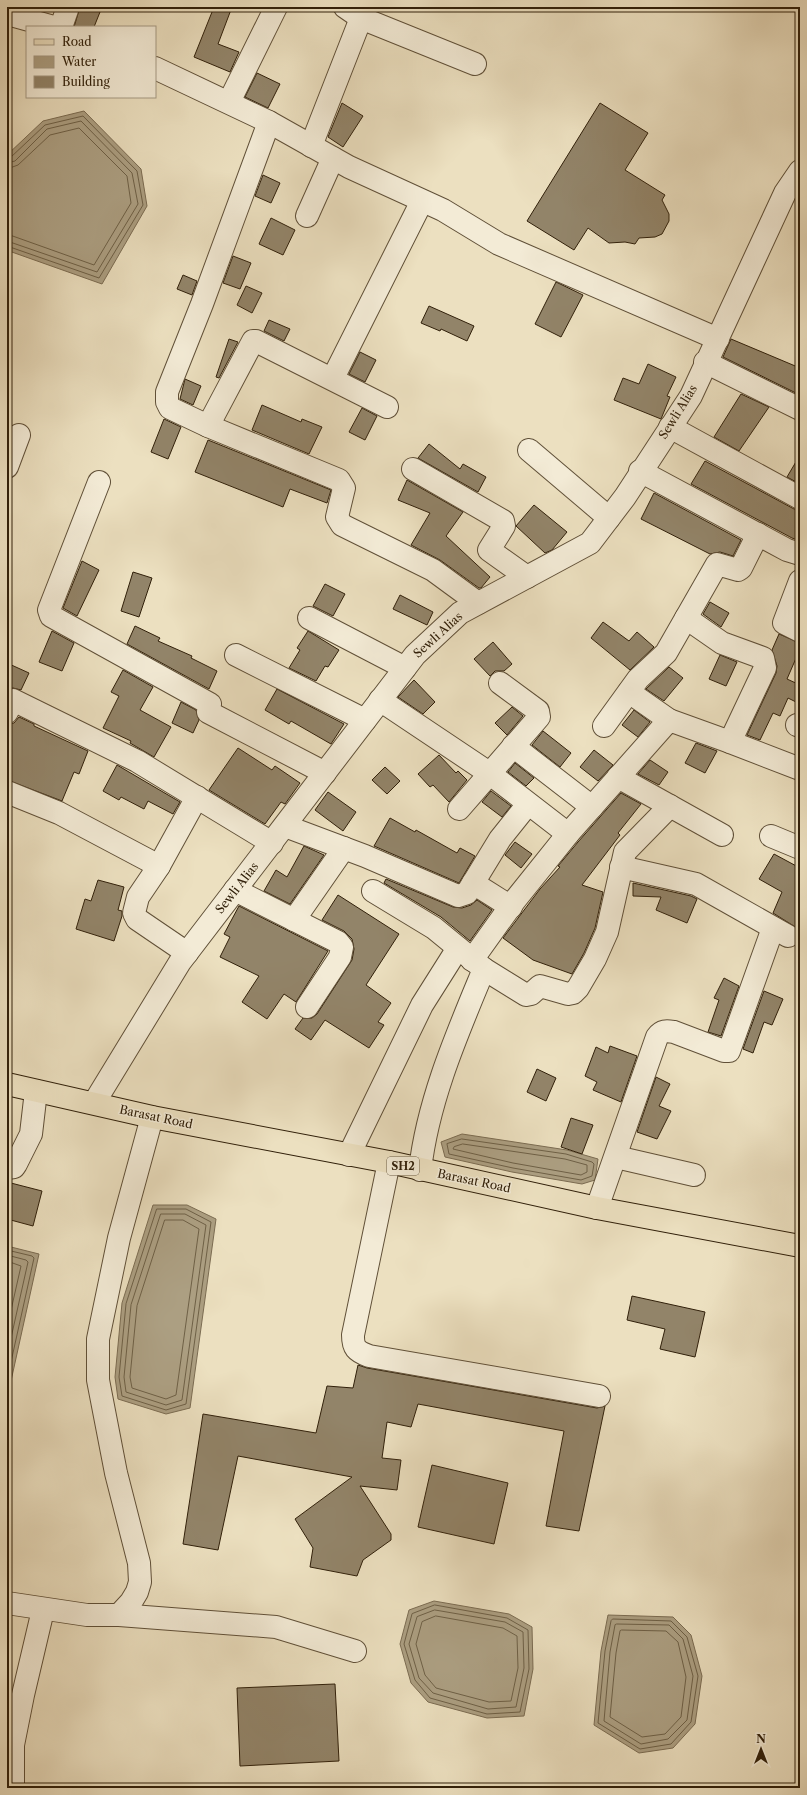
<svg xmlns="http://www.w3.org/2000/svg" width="807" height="1795" viewBox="0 0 807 1795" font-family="'Libre Caslon Text',serif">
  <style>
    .water { fill: #ac9f82; stroke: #7b6c52 }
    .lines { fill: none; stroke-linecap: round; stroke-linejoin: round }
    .shore { stroke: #6e6046; stroke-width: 1 }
    .building { fill: #928469; stroke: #31200a }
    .minor-casing { stroke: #605038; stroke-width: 24 }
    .major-casing { stroke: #31200a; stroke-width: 24 }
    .minor { stroke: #f3ebd6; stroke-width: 22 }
    .major { stroke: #ece0c0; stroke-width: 22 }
    .labels { text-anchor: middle; stroke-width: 3; stroke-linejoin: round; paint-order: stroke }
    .shield { fill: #f3ebd6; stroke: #6b5d47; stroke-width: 1 }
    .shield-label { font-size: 11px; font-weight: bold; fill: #31200a }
    .street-label { font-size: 12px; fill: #31200a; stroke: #f3ebd6 }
  </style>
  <rect width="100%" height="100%" fill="#ece0c0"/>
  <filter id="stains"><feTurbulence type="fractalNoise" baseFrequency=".005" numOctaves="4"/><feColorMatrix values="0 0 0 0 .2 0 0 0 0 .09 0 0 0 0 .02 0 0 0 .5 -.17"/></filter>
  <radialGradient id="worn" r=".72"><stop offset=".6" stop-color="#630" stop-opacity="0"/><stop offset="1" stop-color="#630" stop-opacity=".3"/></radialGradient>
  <!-- water -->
  <g class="water">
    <path d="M84,111L141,169L147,206L102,284L9,251L7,242V155L43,121Z"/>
    <path d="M462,1134L567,1150L598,1159L595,1180L582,1184L512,1172L445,1157L441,1142Z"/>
    <path d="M153,1205H187L216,1219L190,1408L166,1414L118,1399L115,1377L122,1303Z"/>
    <path d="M7,1246L39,1254L7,1399Z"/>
    <path d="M434,1601L509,1614L532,1627L533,1669L524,1716L487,1718L428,1702L411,1683L400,1644L409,1610Z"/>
    <path d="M608,1615L673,1617L691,1635L702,1676L695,1724L673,1748L639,1753L594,1725L601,1651Z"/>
  </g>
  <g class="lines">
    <!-- shore -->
    <g class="shore">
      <path d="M7,158L11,157L45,125L83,116L137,171L143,205L99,278L7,246"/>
      <path d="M7,163L15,161L47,129L81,121L132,173L138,204L97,272L7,241"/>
      <path d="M7,169L18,165L50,135L79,128L127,176L131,203L94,265L7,234"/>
      <path d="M462,1139L566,1154L592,1162L594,1164L592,1176L581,1180L513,1168L449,1154L447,1144Z"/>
      <path d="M463,1144L565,1159L587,1165V1172L581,1175L513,1163L453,1149L454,1147Z"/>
      <path d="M157,1209H186L211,1222L186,1404L166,1410L122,1396L119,1377L126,1304Z"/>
      <path d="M161,1214H185L206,1225L182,1400L166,1405L126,1392L124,1377L131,1305Z"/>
      <path d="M165,1220H183L199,1229L176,1395L166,1399L132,1388L130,1377L137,1306Z"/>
      <path d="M7,1250L32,1256L34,1258L7,1380"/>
      <path d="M7,1255L26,1260L28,1262L7,1356"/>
      <path d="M7,1261L21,1266L7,1328"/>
      <path d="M435,1605L507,1618L528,1630L529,1669L520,1712L487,1714L430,1698L415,1680L404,1644L412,1614Z"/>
      <path d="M435,1610L505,1622L523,1632L524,1668L516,1707L488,1709L433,1693L419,1678L409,1644L417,1617Z"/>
      <path d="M436,1616L503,1628L517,1636L518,1668L511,1701L489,1702L436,1688L425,1675L416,1644L422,1622Z"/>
      <path d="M613,1619L671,1621L687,1637L698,1676L691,1722L671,1744L640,1749L598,1723L605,1651L611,1621Z"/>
      <path d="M617,1624L669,1625L683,1639L693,1676L687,1720L668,1739L641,1744L604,1721L610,1652L615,1625Z"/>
      <path d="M622,1630L666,1631L678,1642L686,1677L681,1717L665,1734L642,1737L610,1717L616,1653L620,1631Z"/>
    </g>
  </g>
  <!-- building -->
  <g class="building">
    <path d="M80,7H102L94,27H74Z"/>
    <path d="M214,7H232L218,44L239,52L230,72L194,57Z"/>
    <path d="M257,73L280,84L268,108L245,97Z"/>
    <path d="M342,103L363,116L343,147L328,137Z"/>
    <path d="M600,103L648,133L625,170L665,195L662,200L669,214V221L662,234L655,237L639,238L635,244L625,242L609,243L588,228L574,250L527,221Z"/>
    <path d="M263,175L280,183L271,203L255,196Z"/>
    <path d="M271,218L295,230L283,255L259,244Z"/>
    <path d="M233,256L251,263L240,289L223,283Z"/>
    <path d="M183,275L197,281L192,295L177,289Z"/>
    <path d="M556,282L583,295L561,337L535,324Z"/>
    <path d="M246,286L262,293L252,313L237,305Z"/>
    <path d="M429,306L474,326L467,341L441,329L440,331L421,323Z"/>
    <path d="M269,320L290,329L284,341L264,331Z"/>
    <path d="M229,339L238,342L219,378L216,377Z"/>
    <path d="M731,339L800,368V395L723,357Z"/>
    <path d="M360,352L376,360L365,382L349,374Z"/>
    <path d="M648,364L676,377L667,396L670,397L661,419L614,400L623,378L639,384Z"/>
    <path d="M185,379L201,386L193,405L180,399Z"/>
    <path d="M741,394L769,407L739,451L714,437Z"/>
    <path d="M262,405L301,422L302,419L322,427L309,454L252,430Z"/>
    <path d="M362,408L377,416L365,440L349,432Z"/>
    <path d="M164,419L181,427L168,459L151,452Z"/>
    <path d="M208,440L331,490L327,503L290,489L283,507L195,472Z"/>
    <path d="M429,444L460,469L463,464L486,477L478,492L418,458Z"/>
    <path d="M800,455V484L787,477Z"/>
    <path d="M705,461L794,509L800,510V541L792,538L691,484Z"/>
    <path d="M407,480L463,512L446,536L490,577L481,588H479L440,560L411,545L430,513L398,500Z"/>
    <path d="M654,493L741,540L733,556L720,552L710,554L641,519Z"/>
    <path d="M534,505L567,532L552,550L545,553L516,526Z"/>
    <path d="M82,561L99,570L77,616L63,608Z"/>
    <path d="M133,572L152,578L139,617L121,611Z"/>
    <path d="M325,584L345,594L333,616L313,606Z"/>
    <path d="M400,595L433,612L427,625L393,609Z"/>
    <path d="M710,602L729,613L721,627L703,614Z"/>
    <path d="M603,622L629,641L637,632L654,647L630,670L591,638Z"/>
    <path d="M135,626L160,638L158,641L192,656L191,658L217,671L209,689L127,644Z"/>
    <path d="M52,631L74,643L62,671L39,662Z"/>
    <path d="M308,631L339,650L328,667L325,666L316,681L289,668L300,650L297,648Z"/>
    <path d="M779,634L800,643V649L787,679L800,685V704L788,698L780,716L773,713L760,740L747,735L776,673L777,666L772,650Z"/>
    <path d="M493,642L512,664L504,671H495L490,676L474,659Z"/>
    <path d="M720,655L737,662L726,686L709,679Z"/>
    <path d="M7,663L29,673L21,690L13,688L7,689Z"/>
    <path d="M669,667L683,678L664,701L646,689Z"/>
    <path d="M123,670L153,687L140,710L171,727L154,757L130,743L131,741L103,728L119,696L111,692Z"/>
    <path d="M414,680L435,702L423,714L398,697Z"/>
    <path d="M277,689L344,724L331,744L291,721L289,724L265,710Z"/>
    <path d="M181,702L196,710L199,720L193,733L172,723Z"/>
    <path d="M512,707L523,716L507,735L495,723Z"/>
    <path d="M634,710L650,722L638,737L622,725Z"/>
    <path d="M19,717L34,724V726L88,751L79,774L74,772L62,801L7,780V724L14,723Z"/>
    <path d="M543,731L571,753L560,767L532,745Z"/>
    <path d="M696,743L717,751L705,773L685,763Z"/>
    <path d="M238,748L272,770L275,766L300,783L285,804L281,802L265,824L209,790Z"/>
    <path d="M594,750L613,765L598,781L580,767Z"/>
    <path d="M439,755L456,773L458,771L467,780L449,802L433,785L430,787L418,774Z"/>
    <path d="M650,760L668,772L659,785L638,774Z"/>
    <path d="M515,763L534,778L526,786L508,772Z"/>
    <path d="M117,765L180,802L173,814L148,801L144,809L121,797L119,800L103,791Z"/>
    <path d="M385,767L400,781L387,794L372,780Z"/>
    <path d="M491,791L511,806L502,817L482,802Z"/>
    <path d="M328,792L356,812L343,831L315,810Z"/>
    <path d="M621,793L641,804L618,833L620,835L582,885L603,892L595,928L584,953L572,974L533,960L503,938L540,889L560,867L558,866L578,842Z"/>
    <path d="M390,818L415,832L416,830L457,853L460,848L475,856L459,883L374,846Z"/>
    <path d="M515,842L532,854L521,868L505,855Z"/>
    <path d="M304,846L324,855L290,904L264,891L276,870L287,877Z"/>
    <path d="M774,854L800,868V921L797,928L773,913L782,892L759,879Z"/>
    <path d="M386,879L453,907L462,908L471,905L477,900L492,910L470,941L441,917L384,883Z"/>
    <path d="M98,880L124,887L118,910L122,911V916L114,941L76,929L85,899L91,901Z"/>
    <path d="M633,883L691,896L697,899L687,923L656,910L661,897L633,896Z"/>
    <path d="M338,895L399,934L366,985L391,1003L378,1022L384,1025L369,1048L325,1020L311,1040L295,1029L303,1018H312L317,1014L352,960L354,949L352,939L344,931L322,920Z"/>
    <path d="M239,906L328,951L296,1002L284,994L267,1019L242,1002L259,976L220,957L230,937L224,934Z"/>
    <path d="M724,978L739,986L721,1036L708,1032L719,1000L714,998Z"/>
    <path d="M764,991L783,999L772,1025L764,1022L753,1053L743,1049Z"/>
    <path d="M610,1046L637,1056L621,1102L593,1090L597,1082L585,1076L596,1047L608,1053Z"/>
    <path d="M537,1069L556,1078L546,1101L527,1092Z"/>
    <path d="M656,1077L670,1084L659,1106L671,1111L657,1139L637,1132Z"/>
    <path d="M571,1118L593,1125L582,1154L561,1147Z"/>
    <path d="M7,1182L42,1191L33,1226L7,1219Z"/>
    <path d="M632,1296L705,1312L695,1357L660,1349L665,1329L627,1320Z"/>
    <path d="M358,1365L367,1368L597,1408L605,1406L579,1531L546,1526L564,1431L418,1404L411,1427L387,1422L382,1458L401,1460L397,1490L360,1486L391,1534V1540L363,1560L357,1576L310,1567L313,1548L295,1519L352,1477L238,1456L218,1550L183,1544L203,1414L316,1433L327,1386L353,1388Z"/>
    <path d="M432,1465L508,1483L494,1544L418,1527Z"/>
    <path d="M335,1684L339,1761L240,1766L237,1688Z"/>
  </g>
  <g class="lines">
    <defs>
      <g id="minor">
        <path d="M345,7L361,18L475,64"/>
        <path d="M7,14L54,27"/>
        <path d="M61,27L68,7"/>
        <path d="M155,68L269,122L349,167L443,210L499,244L718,339"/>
        <path d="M229,102L276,7"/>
        <path d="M269,122L202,304L167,392V402L170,408L208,426L339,480L344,488L337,517L342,525L433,570L478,603"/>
        <path d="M311,146L361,18"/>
        <path d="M307,216L333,158"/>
        <path d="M705,362L800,409"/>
        <path d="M333,378L422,201"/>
        <path d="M208,426L253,341H256L387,407"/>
        <path d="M670,427L800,498"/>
        <path d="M529,450L609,518"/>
        <path d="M7,467L19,435"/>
        <path d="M413,469L503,521L504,526L489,550L527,577"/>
        <path d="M640,471L787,550L800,554"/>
        <path d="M99,482L49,610L51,616L210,704L208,712L325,773"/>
        <path d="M800,581L784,623L800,631"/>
        <path d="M309,618L405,668"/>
        <path d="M236,655L365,720"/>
        <path d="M629,692L669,720"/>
        <path d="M380,700L489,773L568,834"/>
        <path d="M7,712L13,700L137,761L272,843"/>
        <path d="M797,725L800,726"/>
        <path d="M604,726L638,679L666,653L717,564L738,570L741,568L758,534"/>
        <path d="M730,742L800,769"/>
        <path d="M513,746L592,807"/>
        <path d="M618,777L722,835"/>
        <path d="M7,792L59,813L159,866"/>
        <path d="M459,809L539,717L538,711L500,683"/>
        <path d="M285,826L365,856L458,896L467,893L500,839L528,804"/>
        <path d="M771,836L800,848"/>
        <path d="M621,867L696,884L788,936"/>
        <path d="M473,883L511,907"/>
        <path d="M235,890L338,942L342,947L340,957L307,1007"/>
        <path d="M373,891L434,928L484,969C457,1034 428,1100 420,1170"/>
        <path d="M294,920L344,848"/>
        <path d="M187,953L137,919L134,913L138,897L159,866L197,797"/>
        <path d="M472,960L515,900L568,834L669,720L730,742L765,668L763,658L722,643L686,618"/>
        <path d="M484,969L526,995L531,994L540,986L568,994L573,993L578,988L595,959L607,932L625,852L670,806"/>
        <path d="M94,1103L180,962L415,655L460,613L590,543L625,497L691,396L785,193L800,171"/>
        <path d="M349,1155L422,1005L458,948"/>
        <path d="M616,1157L694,1175"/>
        <path d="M389,1162L353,1335C353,1348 356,1351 369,1356L599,1396"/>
        <path d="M7,1168L14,1167L16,1164L31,1134L36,1091"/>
        <path d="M597,1208L657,1037C662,1030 667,1031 674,1032L724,1051H729L773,928"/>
        <path d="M7,1603L87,1615H119L276,1627L355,1651"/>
        <path d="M119,1615L131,1602L137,1592L140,1582L139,1563L116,1473L98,1380V1339L119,1238L152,1117"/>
        <path d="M13,1788V1745L23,1695L43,1610"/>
      </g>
      <path id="major" d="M7,1084L152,1117L389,1162L597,1208L800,1246"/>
    </defs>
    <!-- minor casing -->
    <use href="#minor" class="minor-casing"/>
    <!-- major casing -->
    <use href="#major" class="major-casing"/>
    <!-- minor -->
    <use href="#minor" class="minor"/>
    <!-- major -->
    <use href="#major" class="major"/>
  </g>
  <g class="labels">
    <!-- shield labels -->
    <rect class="shield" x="387" y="1157" width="32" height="18" rx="3"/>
    <g class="shield-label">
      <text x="403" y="1170">SH2</text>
    </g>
    <!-- street labels -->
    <g class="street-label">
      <text transform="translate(678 412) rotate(-58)" y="4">Sewli Alias</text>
      <text transform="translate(438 635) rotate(-42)" y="4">Sewli Alias</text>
      <text transform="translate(237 888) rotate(-52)" y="4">Sewli Alias</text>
      <text transform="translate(156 1117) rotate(12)" y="4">Barasat Road</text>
      <text transform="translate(474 1181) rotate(12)" y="4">Barasat Road</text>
    </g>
  </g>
  <!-- margin -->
  <rect width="807" height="1795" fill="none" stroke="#ece0c0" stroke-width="24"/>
  <rect x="8" y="8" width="791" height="1779" fill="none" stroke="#31200a" stroke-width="2"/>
  <rect x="12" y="12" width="783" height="1771" fill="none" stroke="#31200a"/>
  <!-- legend -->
  <rect x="26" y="26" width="130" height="72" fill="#f3ebd6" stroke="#a59a84"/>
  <rect x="34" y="39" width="20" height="6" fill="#ece0c0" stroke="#a59a84"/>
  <text x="62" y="46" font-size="12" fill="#31200a">Road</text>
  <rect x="34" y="56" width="20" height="12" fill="#ac9f82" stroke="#a59a84"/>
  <text x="62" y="66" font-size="12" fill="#31200a">Water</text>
  <rect x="34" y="76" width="20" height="12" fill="#928469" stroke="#a59a84"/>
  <text x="62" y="86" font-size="12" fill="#31200a">Building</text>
  <!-- north arrow -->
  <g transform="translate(761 1749)" stroke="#f3ebd6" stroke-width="3" paint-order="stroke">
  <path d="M0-3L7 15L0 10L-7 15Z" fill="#31200a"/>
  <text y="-6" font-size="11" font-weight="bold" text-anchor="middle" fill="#31200a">N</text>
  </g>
  <rect width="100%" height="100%" filter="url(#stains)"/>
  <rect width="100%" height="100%" fill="url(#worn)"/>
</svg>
